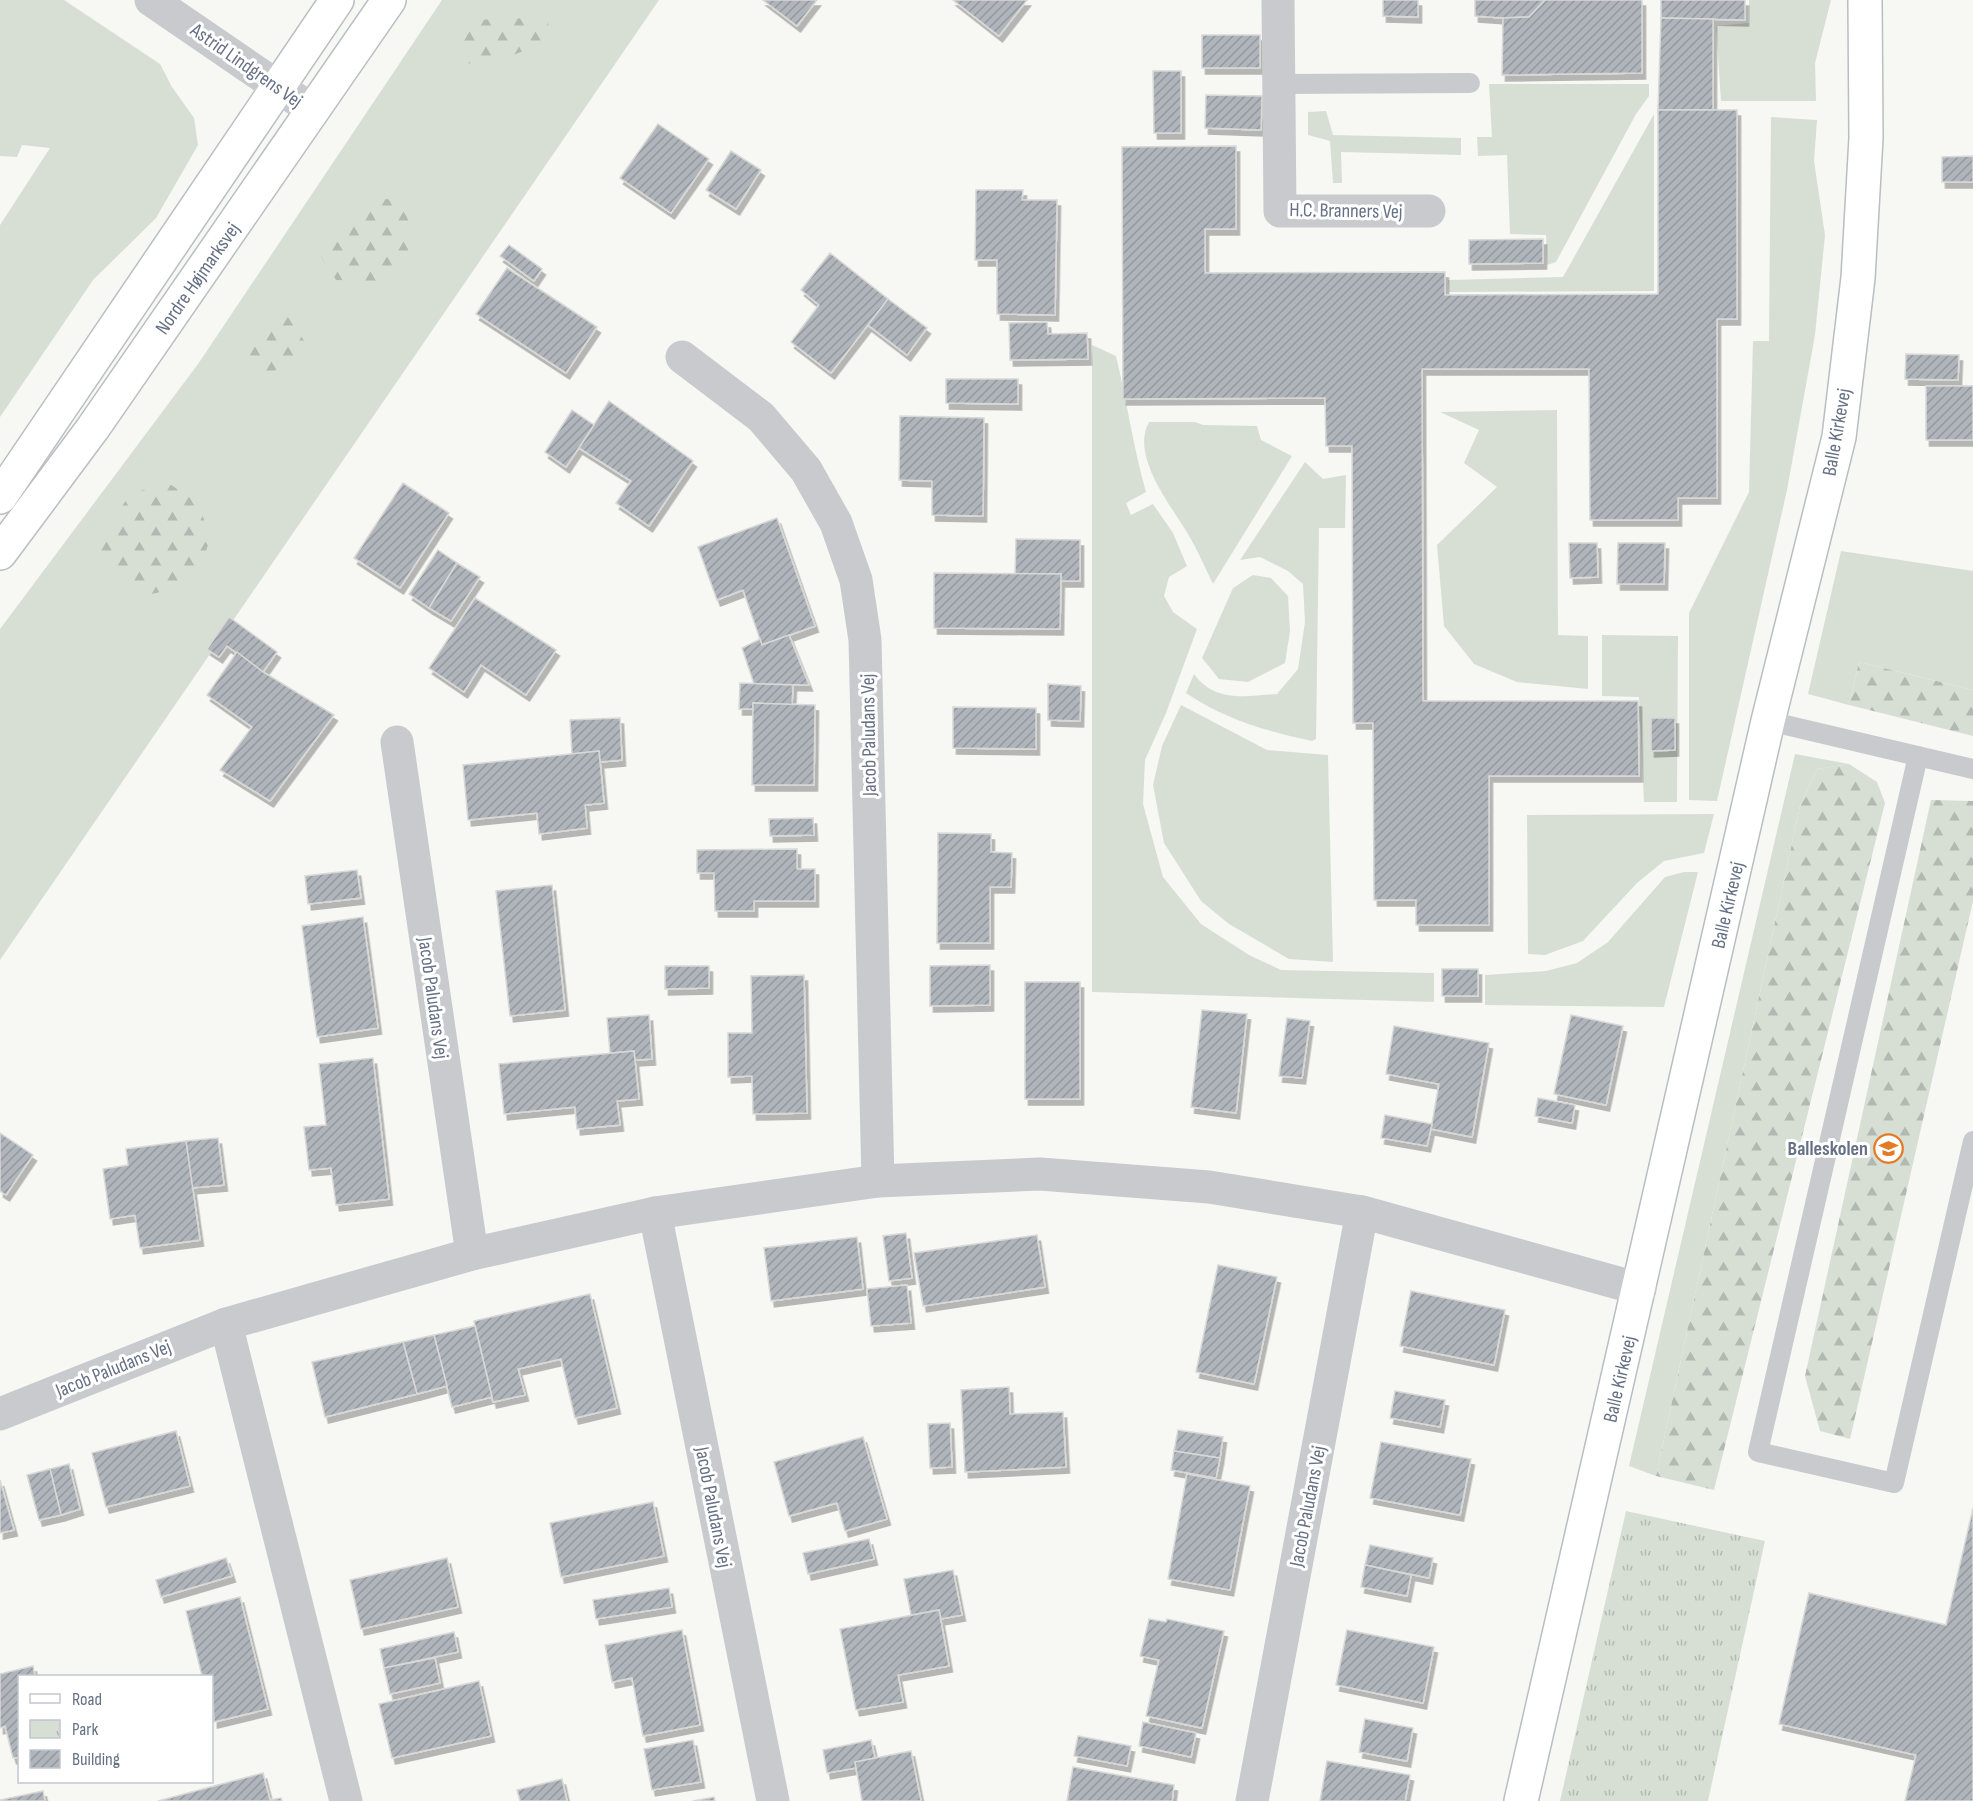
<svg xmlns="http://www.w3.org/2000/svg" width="1973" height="1801" viewBox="0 0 1973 1801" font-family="'Sofia Sans Condensed',sans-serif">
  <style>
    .grass { fill: #d7dfd5 }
    .forest { fill: url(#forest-firs) }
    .park { fill: url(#park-tufts) }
    .building { fill: url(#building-hatch); stroke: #d8d9d6; stroke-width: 1.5; filter: url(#shadow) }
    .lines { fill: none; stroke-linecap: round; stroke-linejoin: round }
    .secondary-casing { stroke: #babdc2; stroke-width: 36 }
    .lane { stroke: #c8cace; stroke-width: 20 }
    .street { stroke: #c8cace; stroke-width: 33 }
    .secondary { stroke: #fff; stroke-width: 33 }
    .labels { text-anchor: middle; stroke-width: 6; stroke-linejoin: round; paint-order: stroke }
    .street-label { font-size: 20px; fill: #667185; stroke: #fff }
    .poi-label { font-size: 20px; font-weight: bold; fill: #667185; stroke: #fff; text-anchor: end }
  </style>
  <defs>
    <pattern id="forest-firs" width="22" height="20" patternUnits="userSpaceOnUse" patternTransform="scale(1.5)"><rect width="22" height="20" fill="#d7dfd5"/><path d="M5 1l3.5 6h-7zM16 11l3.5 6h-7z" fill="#b2b9b2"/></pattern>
    <pattern id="park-tufts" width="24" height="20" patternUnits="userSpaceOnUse" patternTransform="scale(1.5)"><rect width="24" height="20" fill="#d7dfd5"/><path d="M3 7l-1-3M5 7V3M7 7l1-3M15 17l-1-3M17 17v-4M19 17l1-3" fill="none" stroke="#b2b9b2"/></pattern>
    <pattern id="building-hatch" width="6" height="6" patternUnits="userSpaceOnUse" patternTransform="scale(1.5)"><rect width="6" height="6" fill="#b0b5bc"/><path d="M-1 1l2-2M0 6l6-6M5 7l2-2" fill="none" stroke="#93989e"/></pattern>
    <filter id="shadow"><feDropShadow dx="3.5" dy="6" stdDeviation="0" flood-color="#0004"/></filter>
  </defs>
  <rect width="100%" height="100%" fill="#f7f7f4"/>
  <!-- grass -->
  <g class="grass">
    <path d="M0,0H64L160,64L172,87L194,118L198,145L156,218L93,280L0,417V225L50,148L22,145L17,157L0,156Z"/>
    <path d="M442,0H659L0,960V629L198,364Z"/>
    <path d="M1749,0H1831L1815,63L1816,101H1721L1716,26L1749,23Z"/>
    <path d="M1489,84H1649V96L1636,114L1556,262L1547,265L1546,235L1510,234L1507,155L1478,156L1477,137H1492Z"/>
    <path d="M1326,111L1333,135L1461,138V155L1341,152L1342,183H1333L1330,141L1308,135V112Z"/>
    <path d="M1654,114V291L1449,292L1448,280L1563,277Z"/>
    <path d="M1771,117L1817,120L1814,161L1825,235L1815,335L1787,490L1717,801L1689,800V613L1749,492L1753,341H1769Z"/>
    <path d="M1092,345L1116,356C1127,401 1133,447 1146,492L1126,503L1131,515L1153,504L1173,533L1187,566L1169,577L1164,596L1173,612L1197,629L1166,713L1145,760L1143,804L1163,877L1201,924L1249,955L1281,970L1434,973V1002L1092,992Z"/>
    <path d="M1557,410L1558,635L1588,636V689L1517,682L1474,664L1444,626L1437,545L1497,487L1464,463L1479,430L1440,412Z"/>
    <path d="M1149,422H1195L1203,425L1257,426L1261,440L1292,456L1213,584C1206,570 1200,555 1192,541C1176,511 1129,458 1149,422Z"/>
    <path d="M1305,462L1323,479L1346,475L1345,528H1319L1316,739L1312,741C1266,731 1226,720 1186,693L1194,674C1215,703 1246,696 1277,694L1298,669L1305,622L1303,584L1288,571L1260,557L1240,560Z"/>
    <path d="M1841,551L1973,571V690L1859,662L1849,705L1808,694Z"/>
    <path d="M1253,575L1271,578L1288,596L1290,631L1285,663L1248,682L1219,679L1202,658L1233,588Z"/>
    <path d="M1602,635L1678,636L1677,802H1644L1639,697L1602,696Z"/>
    <path d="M1181,705L1267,750L1328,755L1333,962L1289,959L1229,924L1201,901L1164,843L1153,785L1162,746Z"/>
    <path d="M1795,754L1849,764L1817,769L1800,806L1656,1476L1629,1466Z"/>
    <path d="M1714,814L1704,853L1664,861L1637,883L1583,941L1545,955L1528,954L1527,815Z"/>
    <path d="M1684,872H1698L1664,1007L1485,1005V975L1546,971L1577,963L1608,942L1665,877Z"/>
  </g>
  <!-- forest -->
  <g class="forest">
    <path d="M525,18L549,20L545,42L492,64L458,63L459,35L474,20Z"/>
    <path d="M366,198L401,200L411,228L407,262L375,282L336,280L319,254Z"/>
    <path d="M288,317L305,342L287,365L266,375L239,362L253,328Z"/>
    <path d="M165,481L199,503L210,539L195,584L143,596L103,569L98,539L130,495Z"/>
    <path d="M1859,662L1973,690V736L1849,705Z"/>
    <path d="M1849,764L1877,782L1885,803L1714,1490L1656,1476L1800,806L1817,769Z"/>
    <path d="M1931,800L1973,801V901L1850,1439L1820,1431L1805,1376Z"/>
  </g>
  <!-- park -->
  <path class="park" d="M1626,1511L1765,1541L1708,1801H1560Z"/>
  <!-- building -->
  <g class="building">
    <path d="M763,0H817L797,26Z"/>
    <path d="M953,0H1027L999,36Z"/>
    <path d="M1383,0H1418V17L1383,16Z"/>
    <path d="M1475,0H1545L1529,17L1503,18L1475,16Z"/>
    <path d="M1545,0H1642V73L1502,75L1503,18L1529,17Z"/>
    <path d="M1661,0H1745V20L1661,18Z"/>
    <path d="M1661,18L1713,19V110H1658Z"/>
    <rect x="1202" y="35" width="58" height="33"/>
    <path d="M1153,71H1181V133H1154Z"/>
    <path d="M1206,95L1262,96L1261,130L1205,128Z"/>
    <path d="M1658,110H1737V319H1717V498H1678V520H1590L1589,369H1422L1423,701H1638L1639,776H1489V925H1416V900H1374L1373,723H1353L1352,446H1326L1325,398L1123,399L1122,147L1236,146V229H1205V273L1445,272V295L1658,294Z"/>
    <path d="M658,124L709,159L671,213L620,178Z"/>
    <path d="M731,151L761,170L736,209L706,190Z"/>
    <path d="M1973,156V182H1942V157Z"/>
    <path d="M976,190H1023L1022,200H1057L1055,315L997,314V260H975Z"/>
    <path d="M1543,239V263L1469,264V240Z"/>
    <path d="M509,245L542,269L534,281L500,256Z"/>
    <path d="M830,253L888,299L831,373L791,342L819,305L801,290Z"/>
    <path d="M507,268L597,327L566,373L476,314Z"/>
    <path d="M888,299L927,328L907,355L868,325Z"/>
    <path d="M1047,322L1048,334L1087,333L1088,359L1010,360L1009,323Z"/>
    <path d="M1906,354L1959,355L1958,380L1905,379Z"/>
    <path d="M946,379H1018V404L946,403Z"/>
    <rect x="1926" y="386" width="47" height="54"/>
    <path d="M609,401L693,461L649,526L616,503L631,481L579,448Z"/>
    <path d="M572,410L594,425L566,467L545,452Z"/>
    <path d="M900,416L984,418L983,516L932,515V481L899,480Z"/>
    <path d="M403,483L449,513L400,588L354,558Z"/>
    <path d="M777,518L815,626L762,645L743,590L717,600L698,547Z"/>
    <path d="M1016,539L1080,540V581H1061V574H1015Z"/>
    <path d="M1569,543H1597L1598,577L1570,578Z"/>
    <path d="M1618,543H1665L1664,584H1617Z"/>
    <path d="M438,550L457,563L429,608L409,594Z"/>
    <path d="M457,563L480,577L451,621L429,608Z"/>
    <path d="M934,573L1061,574L1060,629L934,628Z"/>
    <path d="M475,598L556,650L526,695L481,665L464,692L429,668Z"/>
    <path d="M229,617L277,652L263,672L227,646L219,657L207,649Z"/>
    <path d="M789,635L809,685L754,684L742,648L760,639L762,645Z"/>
    <path d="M237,652L263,672L334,715L270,801L220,770L252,727L207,695Z"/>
    <path d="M740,683L793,685L792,705L753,703V709H739Z"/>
    <path d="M1048,684L1081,686L1080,721L1048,720Z"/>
    <path d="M753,703L815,705L814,785H752Z"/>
    <path d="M953,707L1036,708V749L953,748Z"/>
    <path d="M620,718L622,760L600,762L599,751L572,754L570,720Z"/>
    <path d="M1651,718H1675V750L1651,751Z"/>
    <path d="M599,751L604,803L585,805L587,828L539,834L537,813L468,820L463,765Z"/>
    <path d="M813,818L814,835L770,836L769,819Z"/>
    <path d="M938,833L991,834V852L1012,853L1011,887H990V943H937Z"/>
    <path d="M797,849V869H815V901H754V911H715L714,873H697V850Z"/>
    <path d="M357,870L361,898L308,904L305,876Z"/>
    <path d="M552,885L565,1010L510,1016L496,891Z"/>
    <path d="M363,917L378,1028L317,1037L302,926Z"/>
    <path d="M990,965V1005L930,1006V966Z"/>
    <path d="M665,966H709V988L665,989Z"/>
    <rect x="1442" y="969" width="36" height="27"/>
    <path d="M804,975L807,1113L753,1114L752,1076L728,1077V1033H752L751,976Z"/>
    <rect x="1025" y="982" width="55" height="117"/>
    <path d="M1202,1010L1247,1014L1236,1113L1191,1107Z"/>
    <path d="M649,1015L652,1059L635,1060L634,1051L610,1053L607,1018Z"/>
    <path d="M1571,1015L1623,1026L1606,1105L1554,1094Z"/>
    <path d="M1287,1018L1310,1021L1302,1078L1279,1076Z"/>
    <path d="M1394,1026L1489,1043L1472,1137L1431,1129L1439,1084L1386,1074Z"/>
    <path d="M634,1051L639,1099L617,1101L620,1125L577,1129L575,1107L504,1114L499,1064Z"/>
    <path d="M373,1058L389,1199L336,1205L331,1168L309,1170L304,1127L326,1125L319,1064Z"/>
    <path d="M1538,1098L1575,1105L1572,1123L1535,1116Z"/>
    <path d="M1385,1115L1432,1124L1427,1146L1381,1138Z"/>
    <path d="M0,1133L33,1155L6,1195L0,1191Z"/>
    <path d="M218,1138L224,1185L191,1188L186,1141Z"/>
    <path d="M186,1141L200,1240L140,1248L135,1215L110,1219L103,1169L128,1165L126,1149Z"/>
    <path d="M906,1233L912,1278L889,1281L883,1236Z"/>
    <path d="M1037,1235L1045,1287L923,1306L914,1253Z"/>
    <path d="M857,1237L863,1289L771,1301L764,1248Z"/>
    <path d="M1218,1265L1277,1277L1254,1384L1196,1372Z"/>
    <path d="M907,1285L911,1323L871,1326L867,1289Z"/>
    <path d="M1411,1291L1505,1310L1494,1365L1400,1346Z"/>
    <path d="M590,1294L617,1408L575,1418L561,1359L518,1369L525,1395L493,1402L474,1321Z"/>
    <path d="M475,1326L492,1397L452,1407L434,1335Z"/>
    <path d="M434,1335L447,1386L417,1394L403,1342Z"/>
    <path d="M403,1342L417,1394L325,1417L312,1362Z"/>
    <path d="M1009,1387L1010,1414L1063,1412L1066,1467L965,1472L961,1390Z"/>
    <path d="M1395,1391L1445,1400L1440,1427L1390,1418Z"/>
    <path d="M950,1423L952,1467L930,1468L928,1424Z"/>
    <path d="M1178,1430L1223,1437L1220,1458L1174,1451Z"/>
    <path d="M176,1431L190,1486L106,1507L92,1453Z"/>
    <path d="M863,1437L887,1519L845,1531L837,1503L789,1516L774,1462Z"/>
    <path d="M1381,1442L1471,1459L1460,1515L1370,1498Z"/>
    <path d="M1174,1451L1220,1458L1216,1478L1171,1470Z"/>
    <path d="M69,1464L80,1509L61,1515L50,1469Z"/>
    <path d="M50,1469L61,1515L39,1520L27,1475Z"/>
    <path d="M1187,1474L1250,1486L1230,1590L1168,1579Z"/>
    <path d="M0,1480L14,1530L0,1533Z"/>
    <path d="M653,1502L664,1556L561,1577L550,1523Z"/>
    <path d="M1973,1508V1801H1905L1916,1755L1779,1724L1809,1593L1946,1625Z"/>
    <path d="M869,1539L874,1559L808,1574L803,1553Z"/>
    <path d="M1370,1545L1433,1558L1429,1578L1365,1565Z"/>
    <path d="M226,1558L232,1576L161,1597L156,1580Z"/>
    <path d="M447,1558L458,1607L361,1629L350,1580Z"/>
    <path d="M1365,1565L1411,1575L1407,1596L1361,1587Z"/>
    <path d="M953,1570L962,1615L941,1619L939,1610L911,1615L904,1579Z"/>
    <path d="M669,1588L672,1607L596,1619L593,1600Z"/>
    <path d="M240,1597L268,1709L214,1722L212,1676H202L186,1611Z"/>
    <path d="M939,1610L949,1666L898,1675L903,1702L856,1710L840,1629Z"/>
    <path d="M1149,1619L1166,1622L1167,1619L1224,1631L1202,1728L1146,1716L1159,1660L1140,1656Z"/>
    <path d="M682,1630L700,1725L643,1736L632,1678L612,1682L605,1645Z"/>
    <path d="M1347,1630L1434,1647L1423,1703L1336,1685Z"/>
    <path d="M454,1632L458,1652L384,1668L380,1649Z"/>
    <path d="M435,1658L440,1683L390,1694L384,1668Z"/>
    <path d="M33,1666L35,1676H20V1757L13,1758L5,1726L0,1728V1674Z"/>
    <path d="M479,1681L491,1736L392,1758L379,1704Z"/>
    <path d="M1365,1719L1413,1728L1407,1761L1359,1752Z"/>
    <path d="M1143,1722L1196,1733L1191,1757L1139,1746Z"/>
    <path d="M1078,1736L1131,1746L1127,1766L1074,1756Z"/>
    <path d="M693,1740L701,1782L652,1790L644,1749Z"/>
    <path d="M871,1740L875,1758L855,1762L856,1768L827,1773L823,1750Z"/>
    <path d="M911,1751L921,1801H862L855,1762Z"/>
    <path d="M1327,1761L1410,1775L1405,1801H1320Z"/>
    <path d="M1073,1767L1174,1785L1172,1801H1067Z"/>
    <path d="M263,1773L270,1800L281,1798L282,1801H158Z"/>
    <path d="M562,1779L567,1801H520L517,1790Z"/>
    <path d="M43,1791L45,1801H0V1800Z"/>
    <path d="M714,1797L715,1801H693Z"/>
  </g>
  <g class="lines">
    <defs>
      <g id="secondary">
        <path d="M0,497L337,0"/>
        <path d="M0,553L93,428L389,0"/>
        <path d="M1521,1801L1768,721L1839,437L1858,278L1866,138L1865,0"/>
      </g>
    </defs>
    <!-- secondary casing -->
    <use href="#secondary" class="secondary-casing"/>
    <!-- lane -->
    <g class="lane">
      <path d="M1279,84L1470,83"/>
      <path d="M1768,721L1973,769"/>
      <path d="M1918,756L1758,1452L1894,1483L1973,1141"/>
    </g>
    <!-- street -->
    <g class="street">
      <path d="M151,0L312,110"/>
      <path d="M1278,0L1280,211H1429"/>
      <path d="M682,357L761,417L806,470L836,523L856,580L865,640L878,1181"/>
      <path d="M397,742L472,1254"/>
      <path d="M655,1213L773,1801"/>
      <path d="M226,1324L346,1801"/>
      <path d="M0,1414L226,1324L472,1254L655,1213L878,1181L1040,1174L1209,1187L1362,1212L1640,1289"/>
      <path d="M1252,1801L1362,1212"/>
    </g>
    <!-- secondary -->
    <use href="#secondary" class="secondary"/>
  </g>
  <!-- icons -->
  <defs>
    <symbol id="school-ring" viewBox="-11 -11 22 22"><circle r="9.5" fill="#fff" stroke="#e57a26" stroke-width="1.5"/><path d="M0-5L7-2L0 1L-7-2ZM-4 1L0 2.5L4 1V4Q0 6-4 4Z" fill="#e57a26"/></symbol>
  </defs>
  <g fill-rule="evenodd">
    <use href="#school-ring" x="1872" y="1132" width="33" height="33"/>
  </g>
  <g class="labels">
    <!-- street labels -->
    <g class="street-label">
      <text transform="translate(247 65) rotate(35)" y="7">Astrid Lindgrens Vej</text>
      <text transform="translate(1346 210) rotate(1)" y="7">H.C. Branners Vej</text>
      <text transform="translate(197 278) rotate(-55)" y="7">Nordre Højmarksvej</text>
      <text transform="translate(1836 432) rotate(-80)" y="7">Balle Kirkevej</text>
      <text transform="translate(868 735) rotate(-91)" y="7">Jacob Paludans Vej</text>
      <text transform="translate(1727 905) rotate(-77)" y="7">Balle Kirkevej</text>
      <text transform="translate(434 998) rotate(82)" y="7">Jacob Paludans Vej</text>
      <text transform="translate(113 1368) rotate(-22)" y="7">Jacob Paludans Vej</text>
      <text transform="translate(1619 1379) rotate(-77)" y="7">Balle Kirkevej</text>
      <text transform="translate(1307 1506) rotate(-79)" y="7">Jacob Paludans Vej</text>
      <text transform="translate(714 1507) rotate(79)" y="7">Jacob Paludans Vej</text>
    </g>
    <!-- poi labels -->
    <g class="poi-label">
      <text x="1868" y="1155">Balleskolen</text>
    </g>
  </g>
  <!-- legend -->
  <rect x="18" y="1675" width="195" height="108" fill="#ffffff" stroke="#c2c6ce" stroke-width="1.5"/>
  <rect x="30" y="1694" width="30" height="9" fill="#ffffff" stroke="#c2c6ce" stroke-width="1.5"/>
  <text x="72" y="1705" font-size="18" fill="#667185">Road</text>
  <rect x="30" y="1720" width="30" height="18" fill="url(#park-tufts)" stroke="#c2c6ce" stroke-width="1.5"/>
  <text x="72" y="1735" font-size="18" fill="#667185">Park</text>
  <rect x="30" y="1750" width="30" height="18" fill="url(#building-hatch)" stroke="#c2c6ce" stroke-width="1.5"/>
  <text x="72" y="1765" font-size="18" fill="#667185">Building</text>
</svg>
